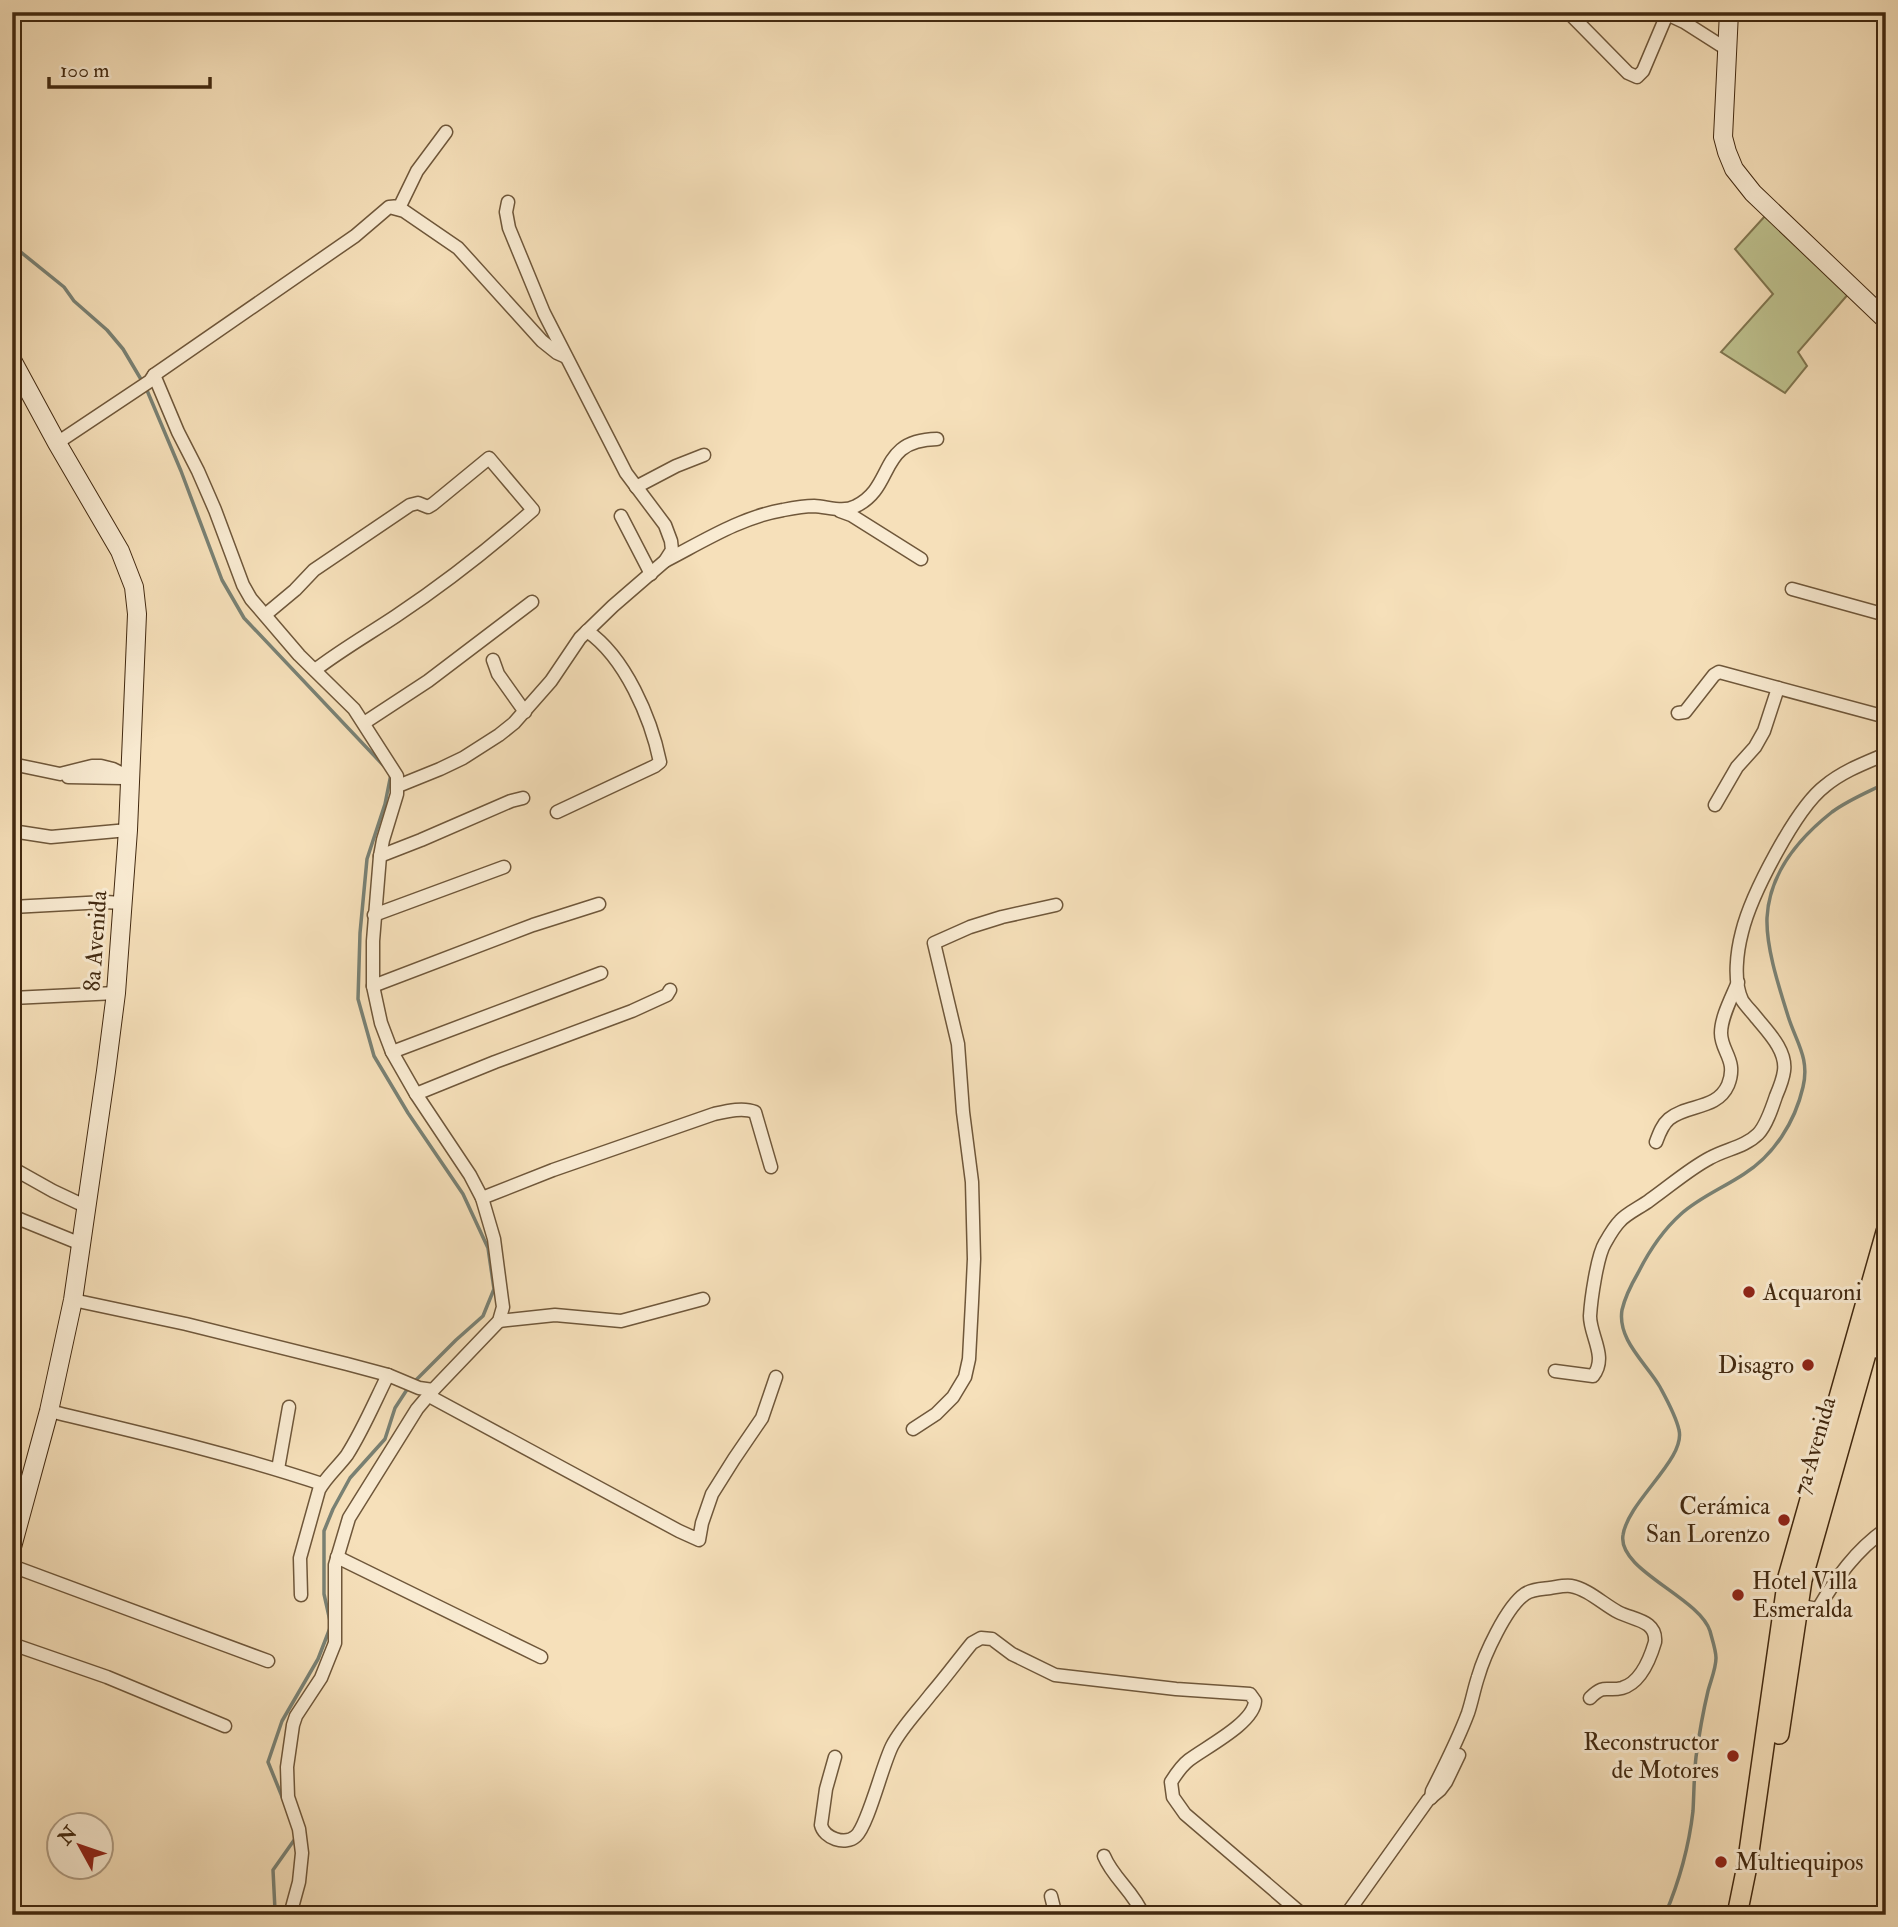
<svg xmlns="http://www.w3.org/2000/svg" width="1898" height="1927" viewBox="0 0 1898 1927" font-family="'IM FELL Double Pica',serif">
  <style>
    .green { fill: #bec28f; stroke: #807650; stroke-width: 2 }
    .lines { fill: none; stroke-linecap: round; stroke-linejoin: round }
    .stream { stroke: #798174; stroke-width: 3.5 }
    .street-casing { stroke: #6f573a; stroke-width: 15 }
    .secondary-casing { stroke: #422910; stroke-width: 20 }
    .primary-casing { stroke: #422910; stroke-width: 22 }
    .street { stroke: #f9ebd2; stroke-width: 12 }
    .secondary { stroke: #f9ebd2; stroke-width: 18 }
    .primary { stroke: #f6e0ba; stroke-width: 19 }
    .poi-dot { fill: #8f2418; stroke: #f9ebd2; stroke-width: 2.5 }
    .labels { text-anchor: middle; stroke-width: 6; stroke-linejoin: round; paint-order: stroke }
    .street-label { font-size: 24px; fill: #422910; stroke: #f9ebd2 }
    .poi-label { font-size: 24px; fill: #422910; stroke: #f9ebd2; text-anchor: start }
  </style>
  <rect width="100%" height="100%" fill="#f6e0ba"/>
  <filter id="stains"><feTurbulence type="fractalNoise" baseFrequency=".00286" numOctaves="4"/><feColorMatrix values="0 0 0 0 .2 0 0 0 0 .09 0 0 0 0 .02 0 0 0 .5 -.17"/></filter>
  <radialGradient id="worn" r=".72"><stop offset=".6" stop-color="#630" stop-opacity="0"/><stop offset="1" stop-color="#630" stop-opacity=".3"/></radialGradient>
  <!-- green -->
  <path class="green" d="M1765,216L1850,292L1798,352L1807,366L1785,393L1721,352L1773,294L1735,249Z"/>
  <g class="lines">
    <!-- stream -->
    <g class="stream">
      <path d="M12,245L64,287L74,301L107,330L123,349L142,381"/>
      <path d="M146,388L181,471L222,580L244,618L384,766"/>
      <path d="M391,774L385,804L367,859L360,933L358,999L374,1056L408,1113L463,1194L488,1248L494,1289L483,1316L456,1340L413,1383"/>
      <path d="M330,1621L324,1594V1531L333,1509L350,1478L385,1439L395,1408L408,1388"/>
      <path d="M283,1799L268,1762L282,1721L318,1659L330,1628"/>
      <path d="M273,1915L275,1910L273,1870L297,1836"/>
      <path d="M1665,1915C1679,1882 1689,1846 1693,1811C1694,1793 1694,1775 1696,1757C1699,1735 1703,1712 1708,1691C1711,1680 1716,1668 1716,1658C1716,1650 1712,1639 1710,1631C1699,1597 1617,1570 1623,1535C1628,1501 1686,1459 1679,1430C1676,1416 1667,1400 1660,1387C1647,1364 1617,1340 1622,1310C1625,1297 1631,1285 1638,1273C1649,1251 1662,1231 1681,1214C1700,1197 1723,1188 1744,1174C1774,1155 1795,1122 1803,1087C1810,1058 1796,1042 1788,1016C1779,987 1766,948 1767,918C1769,874 1799,838 1832,812C1848,800 1868,792 1886,783"/>
    </g>
    <defs>
      <g id="street">
        <path d="M1568,12L1628,73L1637,77L1643,71L1668,12"/>
        <path d="M1667,14L1684,22L1728,50"/>
        <path d="M393,208L404,211L458,248L542,341L557,353L566,357"/>
        <path d="M154,375L178,432L198,471L215,510L243,585L251,599L299,655L354,709L397,776V794L383,840L380,856L373,941V986L381,1023L392,1052L416,1094L470,1175L482,1198L494,1239L502,1300L503,1307L499,1321L433,1390L417,1409L349,1518L335,1565V1643L321,1678L296,1716L293,1725L287,1767L288,1797L299,1829L302,1853L299,1882L290,1915"/>
        <path d="M57,443L150,381L154,375L355,236L389,207L400,206L417,171L446,132"/>
        <path d="M636,487L676,466L704,455"/>
        <path d="M840,511L851,515L921,559"/>
        <path d="M621,516L651,574"/>
        <path d="M665,561C702,542 741,517 783,510C793,508 804,506 814,506C829,507 843,513 856,506C896,486 877,440 937,439"/>
        <path d="M1792,589L1886,615"/>
        <path d="M265,615L295,590L314,570L410,505L418,503L428,507L433,504L489,458L533,510C490,548 444,584 396,616C369,634 341,650 315,670"/>
        <path d="M493,660L498,674L525,712"/>
        <path d="M1678,713L1685,712L1714,675L1719,672L1886,717"/>
        <path d="M364,723L428,681L532,602"/>
        <path d="M12,764L60,774L92,766H101L113,769L131,778"/>
        <path d="M68,777L123,778"/>
        <path d="M398,786L440,769L463,758L499,735L514,723L551,681L580,638L613,606L665,561L672,550L671,541L665,525L626,473L544,313L509,228L506,212L508,202"/>
        <path d="M1715,805L1737,767L1755,747L1764,731L1778,688"/>
        <path d="M557,812L655,766L660,762C651,718 625,657 587,631"/>
        <path d="M12,831L51,837L128,830"/>
        <path d="M380,856L421,840L511,801L523,798"/>
        <path d="M12,907L105,902L122,903"/>
        <path d="M374,915L504,867"/>
        <path d="M373,986L533,925L599,904"/>
        <path d="M12,998L116,993"/>
        <path d="M392,1052L601,973"/>
        <path d="M416,1094L495,1062L632,1011L667,995L670,990"/>
        <path d="M1656,1142C1659,1134 1662,1125 1669,1119C1687,1104 1717,1110 1728,1085C1738,1060 1721,1052 1721,1033C1721,1017 1732,997 1738,982"/>
        <path d="M12,1168L53,1191L87,1207"/>
        <path d="M482,1198L553,1170L714,1114C727,1111 743,1107 755,1112L771,1167"/>
        <path d="M12,1216L81,1244"/>
        <path d="M73,1300L186,1324L347,1364L388,1375L419,1388L433,1390"/>
        <path d="M499,1321L555,1315L621,1321L703,1299"/>
        <path d="M1868,1347L1886,1356"/>
        <path d="M1555,1371L1593,1376C1608,1357 1590,1336 1590,1316C1591,1300 1597,1256 1605,1243C1609,1236 1614,1227 1620,1221C1627,1213 1641,1207 1650,1200C1670,1186 1689,1169 1710,1158C1726,1149 1745,1147 1758,1134C1766,1126 1772,1108 1776,1096C1779,1089 1783,1079 1784,1071C1787,1050 1767,1031 1755,1016C1751,1011 1745,1005 1742,1000C1733,981 1737,951 1742,932C1751,895 1796,808 1825,786C1843,771 1865,763 1886,754"/>
        <path d="M429,1396L679,1531L699,1540L702,1523L712,1494L734,1459L762,1418L776,1377"/>
        <path d="M49,1411C141,1433 232,1454 322,1484"/>
        <path d="M913,1429L936,1414L953,1397L965,1377L969,1359L972,1302L974,1259L972,1182L963,1112L958,1044L934,943L970,927L1002,917L1056,905"/>
        <path d="M278,1469L289,1407"/>
        <path d="M337,1557L541,1657"/>
        <path d="M12,1566L268,1661"/>
        <path d="M301,1595L300,1558L319,1490C326,1477 338,1467 347,1455C363,1430 375,1401 388,1375"/>
        <path d="M1791,1604L1818,1609C1836,1578 1856,1550 1886,1529"/>
        <path d="M12,1644L107,1677L225,1726"/>
        <path d="M835,1757L826,1789L821,1825C824,1838 845,1846 856,1836C868,1825 882,1766 892,1746C902,1727 918,1711 931,1694C945,1678 958,1660 972,1643L981,1638L992,1639L1012,1654L1055,1675L1176,1689L1250,1694L1255,1701C1254,1723 1206,1747 1189,1760C1181,1766 1176,1774 1171,1782L1173,1797L1185,1814L1303,1915"/>
        <path d="M1431,1798L1432,1791C1445,1765 1458,1740 1468,1713C1472,1701 1474,1689 1478,1677C1484,1656 1506,1607 1525,1594C1532,1589 1542,1589 1550,1588C1557,1587 1565,1585 1571,1586C1588,1589 1603,1604 1618,1612C1633,1620 1657,1620 1655,1642C1650,1659 1640,1683 1622,1688C1606,1692 1605,1683 1590,1698"/>
        <path d="M1104,1856C1113,1878 1134,1892 1143,1915"/>
        <path d="M1051,1896L1054,1908V1915"/>
        <path d="M1346,1915L1428,1800L1440,1790L1446,1782L1459,1755"/>
      </g>
      <g id="secondary">
        <path d="M1729,12L1723,137L1727,152L1734,169L1753,193L1886,320"/>
        <path d="M12,360L57,443L120,551L134,587L137,614L128,830L116,993L106,1071L73,1300L49,1411L12,1547"/>
      </g>
      <g id="primary">
        <path d="M1779,1734L1802,1580L1886,1283"/>
        <path d="M1737,1915L1747,1866L1788,1577L1886,1232"/>
      </g>
    </defs>
    <!-- street casing -->
    <use href="#street" class="street-casing"/>
    <!-- secondary casing -->
    <use href="#secondary" class="secondary-casing"/>
    <!-- primary casing -->
    <use href="#primary" class="primary-casing"/>
    <!-- street -->
    <use href="#street" class="street"/>
    <!-- secondary -->
    <use href="#secondary" class="secondary"/>
    <!-- primary -->
    <use href="#primary" class="primary"/>
  </g>
  <!-- markers -->
  <g class="poi-dot">
    <circle cx="1749" cy="1292" r="7"/>
    <circle cx="1808" cy="1365" r="7"/>
    <circle cx="1784" cy="1520" r="7"/>
    <circle cx="1738" cy="1595" r="7"/>
    <circle cx="1733" cy="1756" r="7"/>
    <circle cx="1721" cy="1862" r="7"/>
  </g>
  <g class="labels">
    <!-- street labels -->
    <g class="street-label">
      <text transform="translate(95 941) rotate(-86)" y="8">8a Avenida</text>
      <text transform="translate(1814 1446) rotate(-74)" y="8">7a Avenida</text>
    </g>
    <!-- poi labels -->
    <g class="poi-label">
      <text x="1763" y="1300">Acquaroni</text>
      <text x="1794" y="1373" text-anchor="end">Disagro</text>
      <text x="1770" y="1514" text-anchor="end">Cerámica<tspan x="1770" dy="28">San Lorenzo</tspan></text>
      <text x="1752" y="1589">Hotel Villa<tspan x="1752" dy="28">Esmeralda</tspan></text>
      <text x="1719" y="1750" text-anchor="end">Reconstructor<tspan x="1719" dy="28">de Motores</tspan></text>
      <text x="1735" y="1870">Multiequipos</text>
    </g>
  </g>
  <!-- margin -->
  <rect width="1898" height="1927" fill="none" stroke="#f6e0ba" stroke-width="42"/>
  <rect x="14" y="14" width="1870" height="1899" fill="none" stroke="#422910" stroke-width="3.5"/>
  <rect x="21" y="21" width="1856" height="1885" fill="none" stroke="#422910" stroke-width="2"/>
  <!-- north arrow -->
  <g transform="translate(80 1846) rotate(310)"><circle r="33" fill="#f9ebd2" stroke="#b09d84" stroke-width="2"/>
  <path d="M0-5L12 26L0 18L-12 26Z" fill="#8f2418"/>
  <text y="-10" font-size="19" font-weight="bold" text-anchor="middle" fill="#422910">N</text>
  </g>
  <!-- scale -->
  <path d="M49 77v10h161v-10" fill="none" stroke="#422910" stroke-width="3.5"/>
  <text x="60" y="77" font-size="21" fill="#422910" stroke="#f9ebd2" stroke-width="5" paint-order="stroke">100 m</text>
  <rect width="100%" height="100%" filter="url(#stains)"/>
  <rect width="100%" height="100%" fill="url(#worn)"/>
</svg>
